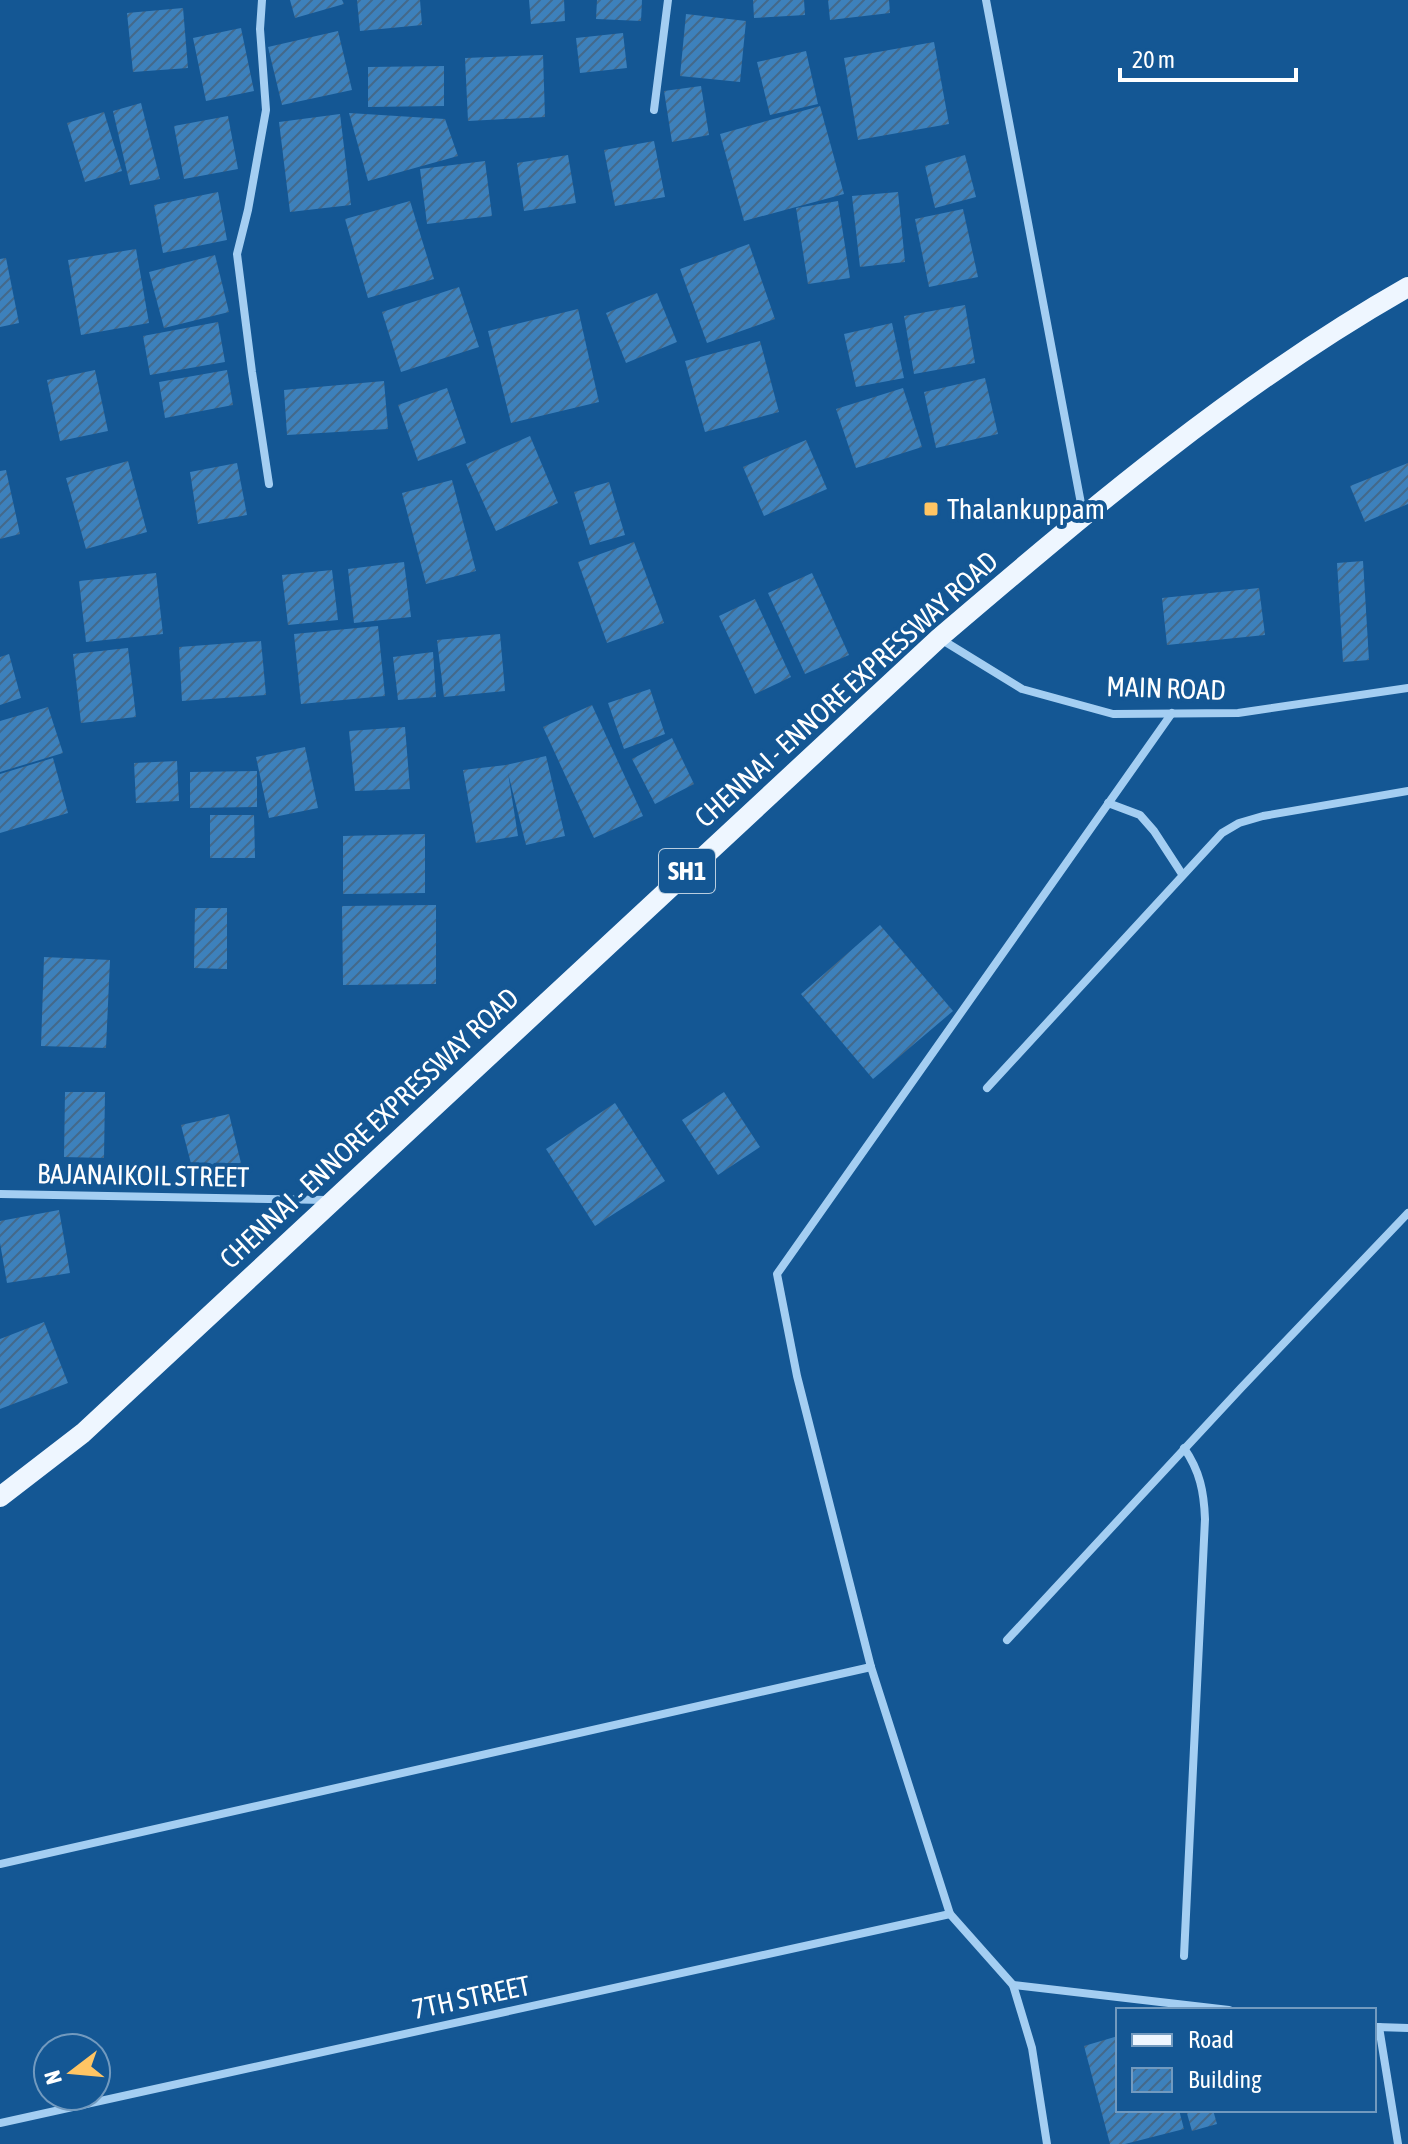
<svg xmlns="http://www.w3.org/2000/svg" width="1408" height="2144" viewBox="0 0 1408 2144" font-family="'Asap Condensed',sans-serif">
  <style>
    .building { fill: url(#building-hatch) }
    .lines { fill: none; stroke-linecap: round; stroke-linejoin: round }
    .minor { stroke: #a4cef2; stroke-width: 8 }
    .primary { stroke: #eef6ff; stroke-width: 20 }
    .poi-dot { fill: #ffc564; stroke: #145794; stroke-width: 3 }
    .labels { text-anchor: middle; stroke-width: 8; stroke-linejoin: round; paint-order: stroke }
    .shield { fill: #145794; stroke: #b8cddf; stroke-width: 2 }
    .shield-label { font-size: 26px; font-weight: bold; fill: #fff }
    .poi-label { font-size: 28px; fill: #fff; stroke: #145794; text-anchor: start }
    .street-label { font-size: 28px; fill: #fff; stroke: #145794 }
  </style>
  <defs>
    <pattern id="building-hatch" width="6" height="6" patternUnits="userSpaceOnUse" patternTransform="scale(2)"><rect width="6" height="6" fill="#3d81bc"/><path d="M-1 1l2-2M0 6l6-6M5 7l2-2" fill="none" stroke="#44698a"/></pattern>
  </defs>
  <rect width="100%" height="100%" fill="#145794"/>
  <!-- building -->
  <g class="building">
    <path d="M290,0H342L344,4L295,18Z"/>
    <path d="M357,0H420L422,25L360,31Z"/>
    <path d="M529,0H564L565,21L531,24Z"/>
    <path d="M597,0H642L641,21L596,19Z"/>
    <path d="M753,0H804L805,15L754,18Z"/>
    <path d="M828,0H889L890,13L830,20Z"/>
    <path d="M183,8L188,68L133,72L127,13Z"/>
    <path d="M686,14L746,21L740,82L680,76Z"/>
    <path d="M241,28L254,91L206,101L193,38Z"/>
    <path d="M338,31L352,90L282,105L268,47Z"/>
    <path d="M623,33L627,68L580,73L576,38Z"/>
    <path d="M934,42L949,124L858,140L844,58Z"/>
    <path d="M806,51L818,104L770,115L757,62Z"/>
    <path d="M543,55L545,117L468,121L465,58Z"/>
    <path d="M444,66V106L368,107V67Z"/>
    <path d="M701,86L709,135L672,142L664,91Z"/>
    <path d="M141,103L160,179L130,185L113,111Z"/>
    <path d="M820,106L844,194L744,221L720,134Z"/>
    <path d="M104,112L122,171L85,182L67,123Z"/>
    <path d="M349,113L445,119L458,156L368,181Z"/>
    <path d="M340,114L351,205L290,212L279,122Z"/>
    <path d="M228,116L238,169L184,179L174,126Z"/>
    <path d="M654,141L665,197L615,206L604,150Z"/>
    <path d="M568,155L576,203L524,211L517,163Z"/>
    <path d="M965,155L976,197L935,208L925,166Z"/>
    <path d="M485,161L492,216L427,224L420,169Z"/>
    <path d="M218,192L227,240L163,253L154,205Z"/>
    <path d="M898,192L905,262L860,267L852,196Z"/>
    <path d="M410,201L434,279L368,298L345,219Z"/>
    <path d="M838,201L850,278L808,284L796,208Z"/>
    <path d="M963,209L978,277L929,287L915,219Z"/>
    <path d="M749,244L775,319L707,343L680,269Z"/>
    <path d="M136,249L149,323L81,335L68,260Z"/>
    <path d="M215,255L229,312L164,328L149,272Z"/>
    <path d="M6,258L19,323L0,327V259Z"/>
    <path d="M459,287L479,347L401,372L382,312Z"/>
    <path d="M657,293L677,342L626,363L606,313Z"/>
    <path d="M965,305L975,363L914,374L904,316Z"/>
    <path d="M578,309L599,402L511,423L488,331Z"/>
    <path d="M218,322L225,362L150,375L143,336Z"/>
    <path d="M892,323L904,378L856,387L844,334Z"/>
    <path d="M760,341L779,412L705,432L685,361Z"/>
    <path d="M95,370L108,431L60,441L47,380Z"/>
    <path d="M227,370L233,405L165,418L159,382Z"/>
    <path d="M985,378L998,434L936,448L924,392Z"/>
    <path d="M384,381L388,429L287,435L284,390Z"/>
    <path d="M447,388L466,443L418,461L398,405Z"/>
    <path d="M903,388L922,447L856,468L836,409Z"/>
    <path d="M530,436L558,503L496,531L466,464Z"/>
    <path d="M806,440L827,489L764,516L743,467Z"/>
    <path d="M128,461L147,532L86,549L66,478Z"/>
    <path d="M237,463L247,515L198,524L190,472Z"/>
    <path d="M1408,463V504L1365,522L1350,486Z"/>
    <path d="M6,470L20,534L0,539V471Z"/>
    <path d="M452,480L476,571L426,584L402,493Z"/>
    <path d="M609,482L625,535L590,545L574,492Z"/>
    <path d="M634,542L664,623L607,643L578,562Z"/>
    <path d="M1363,561L1369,660L1343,662L1337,563Z"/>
    <path d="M404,562L411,617L354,623L348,569Z"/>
    <path d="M332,570L338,620L288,625L282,575Z"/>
    <path d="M156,573L163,634L86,642L79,581Z"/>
    <path d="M812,573L849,655L805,674L768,593Z"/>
    <path d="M1259,588L1265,635L1167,645L1162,598Z"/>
    <path d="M755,599L791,677L755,694L719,616Z"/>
    <path d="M378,626L385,696L301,704L294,634Z"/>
    <path d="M500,634L505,691L444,697L437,640Z"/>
    <path d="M261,641L266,695L182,701L179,647Z"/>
    <path d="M128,648L136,717L81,723L73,654Z"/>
    <path d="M433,652L436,697L398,700L393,657Z"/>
    <path d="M9,654L21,698L0,705V657Z"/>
    <path d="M650,689L665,734L624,749L608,703Z"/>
    <path d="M592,705L643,816L594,838L543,727Z"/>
    <path d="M48,707L63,753L0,772V721Z"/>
    <path d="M405,727L410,789L355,791L349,731Z"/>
    <path d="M672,738L694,784L655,804L632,759Z"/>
    <path d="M305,747L318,808L269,818L256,757Z"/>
    <path d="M546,756L565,836L526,845L508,773L518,836L476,843L463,770L506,765Z"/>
    <path d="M53,758L68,813L0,833V774Z"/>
    <path d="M177,761L179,801L136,803L134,763Z"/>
    <path d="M257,771V807L190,808V772Z"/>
    <path d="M210,815H254L255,858H210Z"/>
    <path d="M425,834V893L343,894V836Z"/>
    <path d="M436,905V984L343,985L342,906Z"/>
    <path d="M195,908H227V969L194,968Z"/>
    <path d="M880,925L953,1011L873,1079L801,994Z"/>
    <path d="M44,957L110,960L106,1048L41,1046Z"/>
    <path d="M65,1092H105L104,1158L64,1157Z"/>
    <path d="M724,1092L760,1147L718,1175L682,1120Z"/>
    <path d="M615,1103L665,1181L595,1226L546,1149Z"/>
    <path d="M229,1114L241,1163L194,1175L181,1125Z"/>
    <path d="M59,1210L70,1273L7,1283L0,1243V1221Z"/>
    <path d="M44,1322L68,1383L0,1409V1339Z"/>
    <path d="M1118,2036V2110H1179L1184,2129L1125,2144H1110L1084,2046Z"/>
    <path d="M1186,2110H1213L1217,2124L1192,2131Z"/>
  </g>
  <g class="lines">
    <!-- minor -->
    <g class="minor">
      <path d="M262,0L260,29L266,110L248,210L237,254L252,372L269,484"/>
      <path d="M986,0L1083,514"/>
      <path d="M654,110L668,0"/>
      <path d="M939,638L1022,689L1113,714L1238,713L1408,688"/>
      <path d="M1108,803L1140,815L1154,831L1182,874"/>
      <path d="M987,1088L1222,833L1239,823L1263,816L1408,791"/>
      <path d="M0,1194L327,1200"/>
      <path d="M1007,1640L1241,1388L1408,1213"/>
      <path d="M0,1864L871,1667"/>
      <path d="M1184,1956L1205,1519C1204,1492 1200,1471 1184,1448"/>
      <path d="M1013,1985L1229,2010"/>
      <path d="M1377,2027L1408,2028"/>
      <path d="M1379,2027L1398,2144"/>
      <path d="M0,2123L950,1914"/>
      <path d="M1047,2144L1032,2048L1013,1985L950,1914L871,1667L797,1376L777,1274L1172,713"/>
    </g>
    <!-- primary -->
    <path class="primary" d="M0,1497L83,1433L939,638C1088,511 1237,384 1408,287"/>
  </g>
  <!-- markers -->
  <rect class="poi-dot" x="923" y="501" width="16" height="16" rx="4"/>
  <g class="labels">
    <!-- shield labels -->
    <rect class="shield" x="659" y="849" width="56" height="44" rx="6"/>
    <g class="shield-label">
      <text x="687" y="880">SH1</text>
    </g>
    <!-- poi labels -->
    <g class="poi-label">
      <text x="947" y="519">Thalankuppam</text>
    </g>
    <!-- street labels -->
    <g class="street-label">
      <text transform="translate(1166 688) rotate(2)" y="10">MAIN ROAD</text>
      <text transform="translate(846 689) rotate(-42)" y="10">CHENNAI - ENNORE EXPRESSWAY ROAD</text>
      <text transform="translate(369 1128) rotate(-43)" y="10">CHENNAI - ENNORE EXPRESSWAY ROAD</text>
      <text transform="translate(143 1175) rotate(1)" y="10">BAJANAIKOIL STREET</text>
      <text transform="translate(471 1997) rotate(-12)" y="10">7TH STREET</text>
    </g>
  </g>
  <!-- legend -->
  <rect x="1116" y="2008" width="260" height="104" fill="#145794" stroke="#729abf" stroke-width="2"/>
  <rect x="1132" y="2034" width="40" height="12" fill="#eef6ff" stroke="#729abf" stroke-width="2"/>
  <text x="1188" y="2048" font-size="24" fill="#ffffff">Road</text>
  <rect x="1132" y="2068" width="40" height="24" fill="url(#building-hatch)" stroke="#729abf" stroke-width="2"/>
  <text x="1188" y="2088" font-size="24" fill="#ffffff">Building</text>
  <!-- north arrow -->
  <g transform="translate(72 2072) rotate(254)"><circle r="38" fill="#145794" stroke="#729abf" stroke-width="2"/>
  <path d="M0-6L14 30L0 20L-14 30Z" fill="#ffc564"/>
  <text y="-12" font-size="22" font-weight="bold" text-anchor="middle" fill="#ffffff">N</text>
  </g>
  <!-- scale -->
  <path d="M1120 68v12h176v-12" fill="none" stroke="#ffffff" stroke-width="4"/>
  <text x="1132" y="68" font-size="24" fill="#ffffff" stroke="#145794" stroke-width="6" paint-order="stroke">20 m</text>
</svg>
